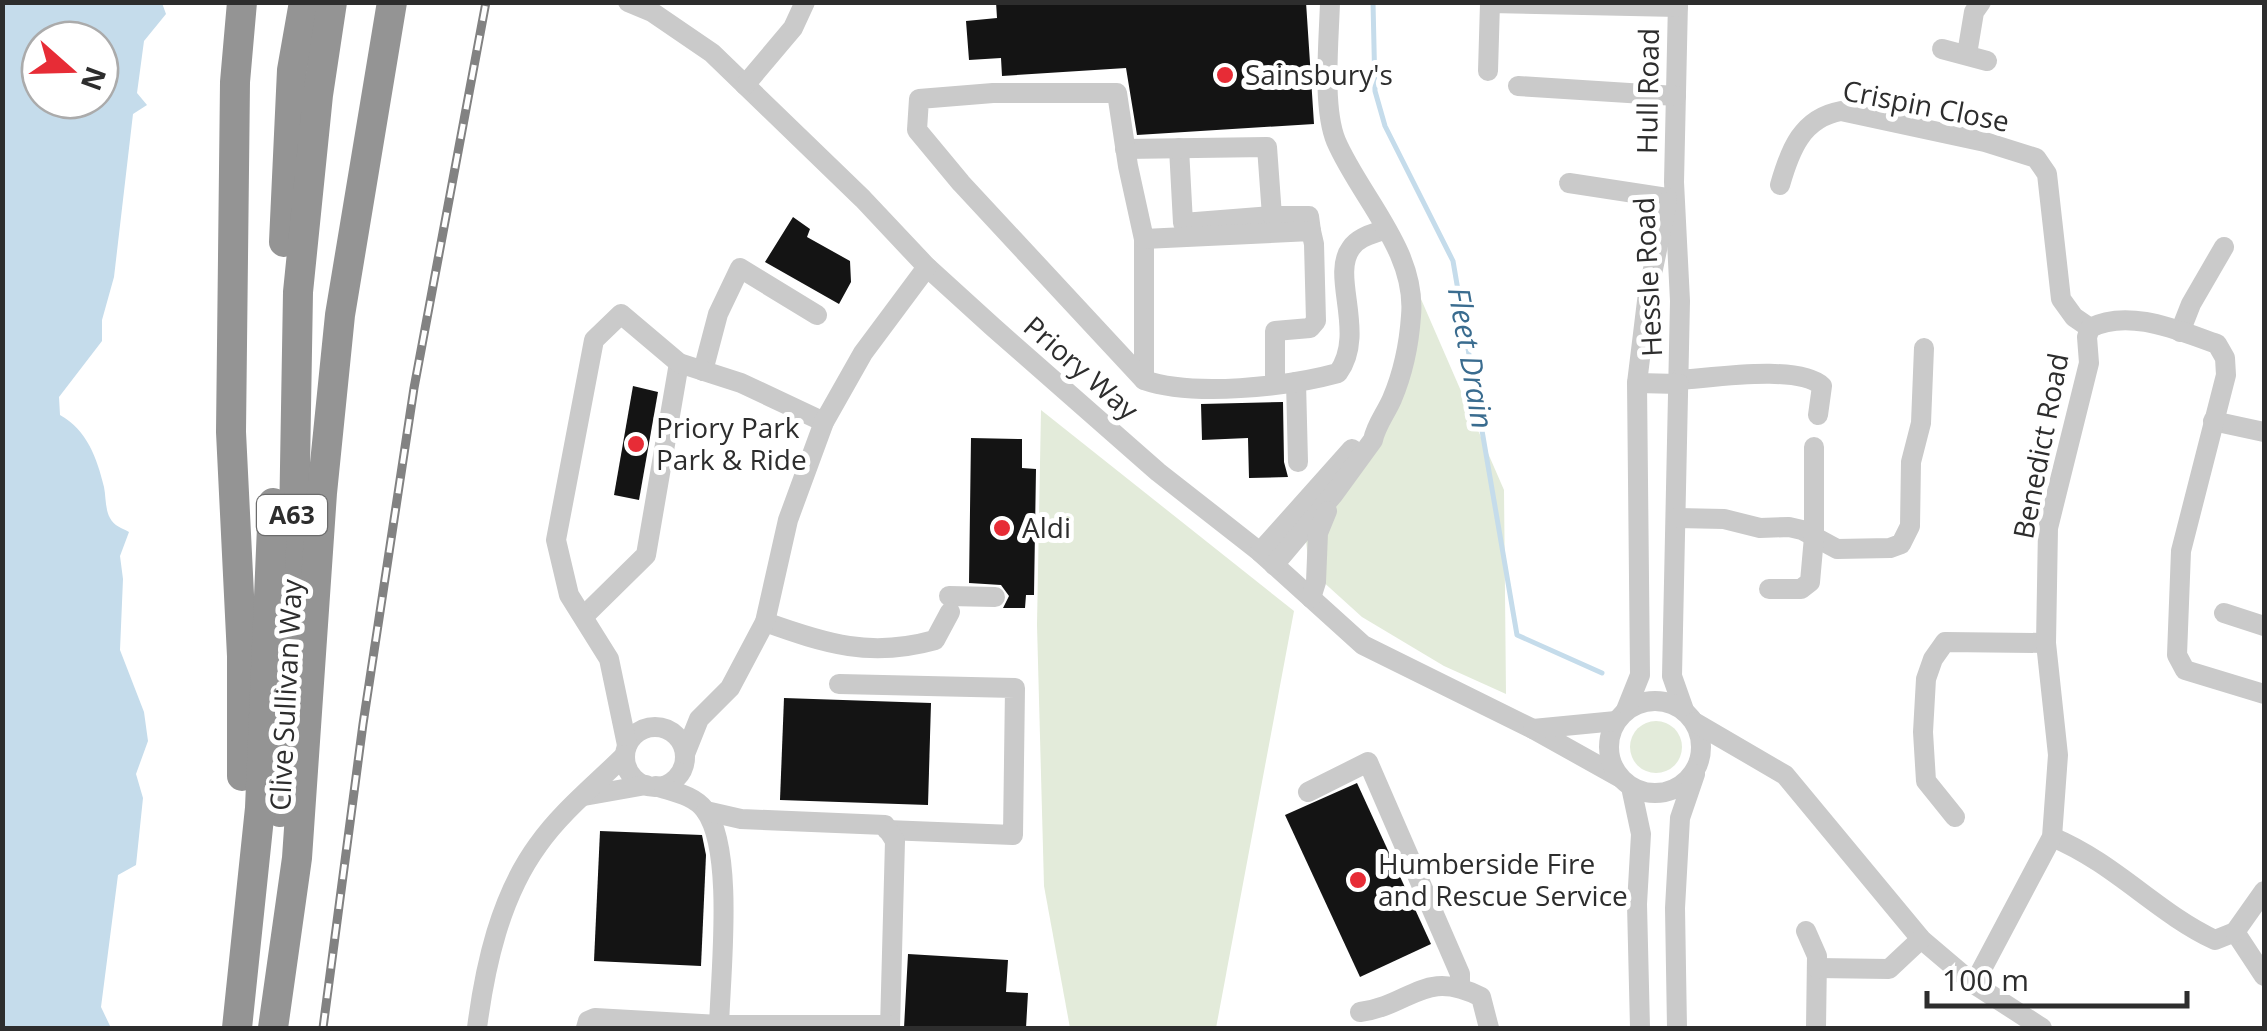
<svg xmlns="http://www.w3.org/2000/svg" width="2267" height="1031" viewBox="0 0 2267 1031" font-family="'Open Sans',sans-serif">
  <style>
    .green { fill: #e3ebda }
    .water { fill: #c5dceb; fill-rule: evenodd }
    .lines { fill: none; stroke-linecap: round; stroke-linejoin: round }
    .stream { stroke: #c5dceb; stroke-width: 5 }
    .building { fill: #141414 }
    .minor { stroke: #cacaca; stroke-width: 20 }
    .highway { stroke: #949494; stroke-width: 30 }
    .rail-casing { stroke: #828282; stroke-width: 9 }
    .rail { stroke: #fff; stroke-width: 5; stroke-dasharray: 15; stroke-linecap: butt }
    .poi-dot { fill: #e72c36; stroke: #fff; stroke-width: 4 }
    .labels { text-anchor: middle; stroke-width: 10; stroke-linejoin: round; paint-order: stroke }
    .shield { fill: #fff; stroke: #6c6c6c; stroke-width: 2.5 }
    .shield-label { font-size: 25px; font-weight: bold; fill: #2d2d2d }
    .poi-label { font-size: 28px; fill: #2d2d2d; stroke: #fff; text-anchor: start }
    .street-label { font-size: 28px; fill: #2d2d2d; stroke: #fff }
    .water-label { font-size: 30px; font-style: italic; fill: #3a6c8f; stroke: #fff }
  </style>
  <rect width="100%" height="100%" fill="#fff"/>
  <!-- green -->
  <g class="green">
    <path d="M1421,299L1504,490L1506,694L1444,666L1362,617L1309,569L1305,531L1405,391Z"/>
    <path d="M1041,410L1294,611L1216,1028H1070L1044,886L1037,625Z"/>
    <circle cx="1656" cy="747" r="26"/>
  </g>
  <!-- water -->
  <path class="water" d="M2,3H162L166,14L144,41L137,93L147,105L133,114L114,277L102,320V341L59,397L60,415C87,430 97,458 104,487C106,497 105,509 110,518C114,526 122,528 129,532L120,556L123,579L120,650L144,712L148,741L136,774L143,798L136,865L118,875L101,1007L111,1028H3ZM40,40H100V100H40Z"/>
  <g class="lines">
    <!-- stream -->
    <path class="stream" d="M1373,2L1375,91L1385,126L1453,261L1517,635L1602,673"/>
  </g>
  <!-- building -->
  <g class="building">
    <path d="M996,2H1306L1314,124L1137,135L1126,68L1002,76L1001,58L969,60L966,21L997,18Z"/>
    <path d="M793,217L810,229L807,237L850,261L851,282L839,304L765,262Z"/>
    <path d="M633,386L658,392L639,500L614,495Z"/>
    <path d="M1283,402L1284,462L1288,477L1249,478L1248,438L1202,440L1201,404Z"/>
    <path d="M971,438L1022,439V468L1036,469L1034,595H1026L1025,608H1003L1009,596L1001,585L969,583Z"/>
    <path d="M784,698L931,703L928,805L780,800Z"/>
    <path d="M1357,783L1431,944L1360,977L1285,815Z"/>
    <path d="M600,831L702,835L706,855L701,966L594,961Z"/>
    <path d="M908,954L1008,960L1006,992L1028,993L1026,1028H904Z"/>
  </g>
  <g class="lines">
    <!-- minor -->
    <g class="minor">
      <path d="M628,2L652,12L712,53L863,199L927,267L993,327L1158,472L1260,552L1363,645L1533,729L1619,777"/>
      <path d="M1678,2L1674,182L1680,301L1672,676L1684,710"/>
      <path d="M1942,49L1987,61"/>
      <path d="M1967,54L1974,12L1981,2"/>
      <path d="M1488,71L1490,3L1678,7"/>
      <path d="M745,85L793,28L805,2"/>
      <path d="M1518,86L1676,96"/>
      <path d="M1179,148L1183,223L1272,216"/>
      <path d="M1125,149L1267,147L1272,216H1309L1311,231"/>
      <path d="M1569,183L1667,198"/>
      <path d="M1780,185C1790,150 1802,118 1841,111L1985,142L2036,158L2047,174L2061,299L2074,317L2090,328"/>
      <path d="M1144,239V380"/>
      <path d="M2180,332L2191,304L2224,247"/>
      <path d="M703,371L718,314L740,268L817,315"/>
      <path d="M1679,380C1712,378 1798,364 1822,386L1818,415"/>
      <path d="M1296,382L1298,462"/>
      <path d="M1637,383L1679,384"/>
      <path d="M1275,385V331L1310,328L1316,321L1314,244L1311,231L1144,239L1128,166L1117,93H993L919,99L917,130L961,183L1144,380C1193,397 1287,387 1338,373C1367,333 1330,276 1351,248C1359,236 1374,234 1386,229"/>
      <path d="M2213,421L2264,432"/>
      <path d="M1677,518L1724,519L1760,528L1789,527L1802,530L1837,549L1890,548L1901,544L1910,526L1911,462L1921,423L1924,348"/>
      <path d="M1260,552L1352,449"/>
      <path d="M1274,565L1333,495L1373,440C1376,425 1386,413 1392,399C1403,373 1409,345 1411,316C1417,251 1360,197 1336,141C1322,107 1329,40 1330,2"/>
      <path d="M1769,589H1801L1810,582L1814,537V447"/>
      <path d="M949,596L995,597"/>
      <path d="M1311,598L1316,582L1318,533L1327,511"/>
      <path d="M2224,613L2264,626"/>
      <path d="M584,616L646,555L679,363"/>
      <path d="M765,622C826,644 871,658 935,640L950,612"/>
      <path d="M839,684L1015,688L1013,835L887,830"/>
      <circle cx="1655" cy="747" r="46"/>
      <path d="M1626,710L1640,675L1637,383L1648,293L1667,202"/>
      <path d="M1694,722L1785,775L1921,939L1974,984L2042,1028"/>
      <circle cx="655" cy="757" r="30"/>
      <path d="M1533,729L1616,721"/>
      <path d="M627,745L609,659L569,595L556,540L594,340L621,314L679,363L741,383L824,422"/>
      <path d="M685,754L699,719L730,688L765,622L788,520L824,422L863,353L927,267"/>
      <path d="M656,786C673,792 694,795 705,810C735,850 720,977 719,1028"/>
      <path d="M1631,787L1641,834L1637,904L1640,1028"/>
      <path d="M1308,792L1368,762L1460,974V986"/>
      <path d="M584,796L646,785"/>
      <path d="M706,811L741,819L885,825L895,841L890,1028"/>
      <path d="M1955,817L1926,781L1923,732L1926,679L1933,659L1945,642L2046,643"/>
      <path d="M2052,837C2115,863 2157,913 2215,940L2235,932L2264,976"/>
      <path d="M1806,931L1817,956L1816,1028"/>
      <path d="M2235,932L2264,891"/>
      <path d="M1817,968L1889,969L1921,939"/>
      <path d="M1974,984L2052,837L2058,755L2046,643L2048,528L2089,363L2087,337L2090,328C2129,308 2179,331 2217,344L2225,358L2226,375L2181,551L2177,655L2185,670L2264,694"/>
      <path d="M1360,1012C1412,1005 1424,968 1481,997L1489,1028"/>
      <path d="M477,1028C485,966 500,897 538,845C561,812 596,784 625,755"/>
      <path d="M586,1028L588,1021L595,1018L719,1025H890"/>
      <path d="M1677,1028L1675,908L1680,818L1695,774"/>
    </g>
    <!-- highway -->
    <g class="highway">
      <path d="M284,242L292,70L304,2"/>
      <path d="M242,776V656L231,432L235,82L242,2"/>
      <path d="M280,812L292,642L298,292L318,95L332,2"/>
      <path d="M237,1028L260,808L273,503"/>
      <path d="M273,1028L297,858L322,493L340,315L392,2"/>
    </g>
    <defs>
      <path id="rail" d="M323,1028L363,724L414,388L486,2"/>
    </defs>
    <!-- rail casing -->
    <use href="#rail" class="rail-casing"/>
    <!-- rail -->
    <use href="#rail" class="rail"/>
  </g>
  <!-- markers -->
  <g class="poi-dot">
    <circle cx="1225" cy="75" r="10"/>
    <circle cx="636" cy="444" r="10"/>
    <circle cx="1002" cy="528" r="10"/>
    <circle cx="1358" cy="880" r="10"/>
  </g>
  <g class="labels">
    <!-- shield labels -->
    <rect class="shield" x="257" y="495" width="70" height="40" rx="8"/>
    <g class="shield-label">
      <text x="292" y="524">A63</text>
    </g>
    <!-- poi labels -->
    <g class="poi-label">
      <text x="1245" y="85">Sainsbury's</text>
      <text x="656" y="438">Priory Park<tspan x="656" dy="32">Park &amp; Ride</tspan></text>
      <text x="1022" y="538">Aldi</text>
      <text x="1378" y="874">Humberside Fire<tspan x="1378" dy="32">and Rescue Service</tspan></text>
    </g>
    <!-- street labels -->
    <g class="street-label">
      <text transform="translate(1648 91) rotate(-89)" y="10">Hull Road</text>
      <text transform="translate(1926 106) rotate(11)" y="10">Crispin Close</text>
      <text transform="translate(1648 277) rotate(-93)" y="10">Hessle Road</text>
      <text transform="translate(1081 368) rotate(41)" y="10">Priory Way</text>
      <text transform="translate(2041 446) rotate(-79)" y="10">Benedict Road</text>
      <text transform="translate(286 695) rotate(-87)" y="10">Clive Sullivan Way</text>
    </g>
    <!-- water labels -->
    <g class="water-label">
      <text transform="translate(1470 358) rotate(80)" y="10">Fleet Drain</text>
    </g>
  </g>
  <!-- border -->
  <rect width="2267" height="1031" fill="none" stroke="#2d2d2d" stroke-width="10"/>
  <!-- north arrow -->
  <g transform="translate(70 70) rotate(110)"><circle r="48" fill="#ffffff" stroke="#ababab" stroke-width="2.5"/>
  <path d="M0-8L18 38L0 25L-18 38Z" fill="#e72c36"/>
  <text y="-15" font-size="28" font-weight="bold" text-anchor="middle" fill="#2d2d2d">N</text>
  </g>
  <!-- scale -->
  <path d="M1927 991v15h260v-15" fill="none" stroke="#2d2d2d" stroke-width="5"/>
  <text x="1942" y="991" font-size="30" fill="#2d2d2d" stroke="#ffffff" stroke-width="8" paint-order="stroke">100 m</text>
</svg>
